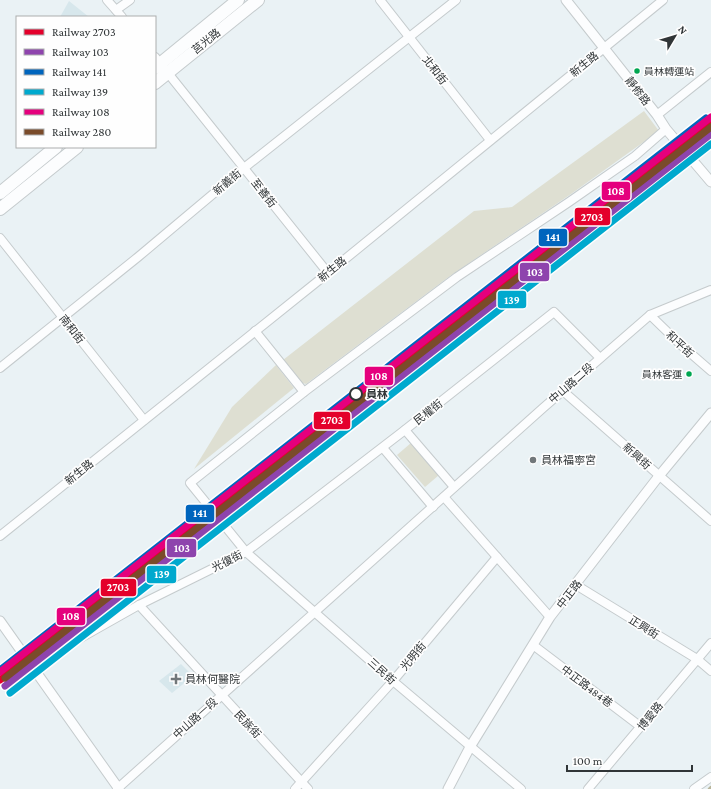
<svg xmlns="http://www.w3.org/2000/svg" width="711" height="789" viewBox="0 0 711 789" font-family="'Crimson Pro','Noto Sans TC',serif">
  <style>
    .built { fill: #d7e7ec }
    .green { fill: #dedfd2 }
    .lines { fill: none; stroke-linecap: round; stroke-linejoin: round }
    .stream { stroke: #b8b59b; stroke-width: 2.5 }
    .minor-casing { stroke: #c5cbcd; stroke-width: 10 }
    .tertiary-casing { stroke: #c5cbcd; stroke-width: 11 }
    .primary-casing { stroke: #c5cbcd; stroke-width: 14 }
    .minor { stroke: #fcfdfe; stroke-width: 8 }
    .tertiary { stroke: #fcfdfe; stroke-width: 9 }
    .primary { stroke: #fcfdfe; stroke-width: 12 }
    .rail-1-casing { stroke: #fefefe; stroke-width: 10 }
    .rail-2-casing { stroke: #fefefe; stroke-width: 10 }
    .rail-3-casing { stroke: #fefefe; stroke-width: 10 }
    .rail-4-casing { stroke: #fefefe; stroke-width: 10 }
    .rail-5-casing { stroke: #fefefe; stroke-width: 10 }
    .rail-6-casing { stroke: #fefefe; stroke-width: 10 }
    .rail-1 { stroke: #e4002b; stroke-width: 7 }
    .rail-2 { stroke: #8e44ad; stroke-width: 7 }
    .rail-3 { stroke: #0065bd; stroke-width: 7 }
    .rail-4 { stroke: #00a9ce; stroke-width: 7 }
    .rail-5 { stroke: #e5007d; stroke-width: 7 }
    .rail-6 { stroke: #7a4b2a; stroke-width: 7 }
    .bus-dot { fill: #00a651; stroke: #fefefe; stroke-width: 1.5 }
    .stop-dot { fill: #fefefe; stroke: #303537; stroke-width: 2 }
    .poi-dot { fill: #71777a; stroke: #fefefe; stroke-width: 1.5 }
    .labels { text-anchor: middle; stroke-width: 3.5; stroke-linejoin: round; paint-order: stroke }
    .bus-label { font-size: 10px; fill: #303537; stroke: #fefefe; text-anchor: start }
    .street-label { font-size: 11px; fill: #303537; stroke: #fefefe }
    .stop-label { font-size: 11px; font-weight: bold; fill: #303537; stroke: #fefefe; text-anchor: start }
    .poi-label { font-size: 11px; fill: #303537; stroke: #fefefe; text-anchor: start }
    .line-badge { stroke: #fefefe; stroke-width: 1.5 }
    .badge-label { font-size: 11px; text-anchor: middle; font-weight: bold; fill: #fff }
  </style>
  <rect width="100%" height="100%" fill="#eaf2f5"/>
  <!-- built -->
  <g class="built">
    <path d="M69,1L89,17H60Z"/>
    <path d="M181,664L193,676L172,693L159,681Z"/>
  </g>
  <!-- green -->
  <g class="green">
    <path d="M644,111L659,131L571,194L450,276L306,384L299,382L283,360L474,211L512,207Z"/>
    <path d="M276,365L294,388L194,469L232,407Z"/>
    <path d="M411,443L439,475L425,487L397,455Z"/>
  </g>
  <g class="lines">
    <!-- stream -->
    <path class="stream" d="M709,789L711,787"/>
    <defs>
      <g id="minor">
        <path d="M107,0L122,17"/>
        <path d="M380,0L490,140"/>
        <path d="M116,10L130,0"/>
        <path d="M155,57L328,273"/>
        <path d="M657,115L711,72"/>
        <path d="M0,238L144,420"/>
        <path d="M650,315L681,345L711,371"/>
        <path d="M255,331L304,392"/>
        <path d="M0,368L138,257L244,168L456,0"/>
        <path d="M563,391L711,521"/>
        <path d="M405,430L454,487"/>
        <path d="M383,448L433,507"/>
        <path d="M444,497L550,617"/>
        <path d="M0,536L328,273L663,0"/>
        <path d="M576,585L697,659L711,671"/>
        <path d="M139,605L308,789"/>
        <path d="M533,645L641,727"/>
        <path d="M31,666L139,605L246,552L401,433L554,312L600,358"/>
        <path d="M117,789L543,408L650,315L711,290"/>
        <path d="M295,789L393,681L497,557"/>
        <path d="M521,789L393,681L246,552L190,483L304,392L457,277L569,202L635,156L666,129"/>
        <path d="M588,789L711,643"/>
        <path d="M694,789L711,777"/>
      </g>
      <g id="tertiary">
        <path d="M566,0L657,115L666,129L711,182"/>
        <path d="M0,621L119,789"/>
        <path d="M448,789L470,747L550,617L659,476L711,413"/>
      </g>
      <g id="primary">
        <path d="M155,68L238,0"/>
        <path d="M155,83L258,0"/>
        <path d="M0,193L56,147"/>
        <path d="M0,209L77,147"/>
      </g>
    </defs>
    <!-- minor casing -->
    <use href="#minor" class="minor-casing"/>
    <!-- tertiary casing -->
    <use href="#tertiary" class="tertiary-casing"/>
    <!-- primary casing -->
    <use href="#primary" class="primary-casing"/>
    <!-- minor -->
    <use href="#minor" class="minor"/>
    <!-- tertiary -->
    <use href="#tertiary" class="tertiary"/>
    <!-- primary -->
    <use href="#primary" class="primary"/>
    <defs>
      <path id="rail-1" d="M0,680L711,124"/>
      <path id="rail-2" d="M5,686L711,134"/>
      <path id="rail-3" d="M0,670L706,118"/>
      <path id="rail-4" d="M10,693L711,144"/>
      <path id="rail-5" d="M0,672L711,117"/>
      <path id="rail-6" d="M5,678L711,127"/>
    </defs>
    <!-- rail-1 casing -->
    <use href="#rail-1" class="rail-1-casing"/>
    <!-- rail-2 casing -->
    <use href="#rail-2" class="rail-2-casing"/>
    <!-- rail-3 casing -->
    <use href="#rail-3" class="rail-3-casing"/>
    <!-- rail-4 casing -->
    <use href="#rail-4" class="rail-4-casing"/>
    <!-- rail-5 casing -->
    <use href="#rail-5" class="rail-5-casing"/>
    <!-- rail-6 casing -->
    <use href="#rail-6" class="rail-6-casing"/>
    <!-- rail-1 -->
    <use href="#rail-1" class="rail-1"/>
    <!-- rail-2 -->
    <use href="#rail-2" class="rail-2"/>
    <!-- rail-3 -->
    <use href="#rail-3" class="rail-3"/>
    <!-- rail-4 -->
    <use href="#rail-4" class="rail-4"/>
    <!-- rail-5 -->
    <use href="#rail-5" class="rail-5"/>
    <!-- rail-6 -->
    <use href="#rail-6" class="rail-6"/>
  </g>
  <!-- markers -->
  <g class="bus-dot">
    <circle cx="637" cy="71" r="3.5"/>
    <circle cx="689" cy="374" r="3.5"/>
  </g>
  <circle class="stop-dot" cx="356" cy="394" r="6"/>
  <g class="poi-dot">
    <circle cx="533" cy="460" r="4"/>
    <path d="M174 673h4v4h4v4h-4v4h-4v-4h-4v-4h4z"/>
  </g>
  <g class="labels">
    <!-- bus labels -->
    <g class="bus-label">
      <text x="644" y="75">員林轉運站</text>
      <text x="682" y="378" text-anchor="end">員林客運</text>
    </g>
    <!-- street labels -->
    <g class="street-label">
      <text transform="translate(206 41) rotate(-39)" y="4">莒光路</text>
      <text transform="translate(584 64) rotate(-39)" y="4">新生路</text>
      <text transform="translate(435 70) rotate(52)" y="4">北和街</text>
      <text transform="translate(638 91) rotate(52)" y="4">靜修路</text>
      <text transform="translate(227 182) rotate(-40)" y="4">新義街</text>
      <text transform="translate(264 193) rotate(52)" y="4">至善街</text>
      <text transform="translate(332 269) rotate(-39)" y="4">新生路</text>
      <text transform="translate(72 329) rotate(52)" y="4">南和街</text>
      <text transform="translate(680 344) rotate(43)" y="4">和平街</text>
      <text transform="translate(571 383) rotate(-41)" y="4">中山路二段</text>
      <text transform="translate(428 412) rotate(-38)" y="4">民權街</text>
      <text transform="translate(637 456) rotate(42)" y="4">新興街</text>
      <text transform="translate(79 472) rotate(-39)" y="4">新生路</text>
      <text transform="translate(227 561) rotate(-27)" y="4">光復街</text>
      <text transform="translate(569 594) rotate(-52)" y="4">中正路</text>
      <text transform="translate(644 627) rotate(32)" y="4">正興街</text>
      <text transform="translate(413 656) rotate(-50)" y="4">光明街</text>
      <text transform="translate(382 671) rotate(42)" y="4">三民街</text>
      <text transform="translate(587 686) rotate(37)" y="4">中正路484巷</text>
      <text transform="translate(650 716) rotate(-51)" y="4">博愛路</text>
      <text transform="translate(195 718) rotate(-42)" y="4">中山路一段</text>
      <text transform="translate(248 724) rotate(47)" y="4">民族街</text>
    </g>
    <!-- stop labels -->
    <g class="stop-label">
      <text x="366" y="398">員林</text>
    </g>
    <!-- poi labels -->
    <g class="poi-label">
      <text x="541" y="464">員林福寧宮</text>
      <text x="185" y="683">員林何醫院</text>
    </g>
  </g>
  <g class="line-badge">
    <rect x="601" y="181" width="30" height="20" rx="4" fill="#e5007d"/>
    <rect x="574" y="207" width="37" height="19" rx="4" fill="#e4002b"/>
    <rect x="538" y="228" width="30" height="19" rx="4" fill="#0065bd"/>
    <rect x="519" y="262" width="31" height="20" rx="4" fill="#8e44ad"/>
    <rect x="497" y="290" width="30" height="19" rx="4" fill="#00a9ce"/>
    <rect x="364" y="366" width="30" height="20" rx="4" fill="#e5007d"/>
    <rect x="313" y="411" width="38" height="19" rx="4" fill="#e4002b"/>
    <rect x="185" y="504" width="30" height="19" rx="4" fill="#0065bd"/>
    <rect x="166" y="538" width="31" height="20" rx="4" fill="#8e44ad"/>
    <rect x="146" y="565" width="31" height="19" rx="4" fill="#00a9ce"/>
    <rect x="100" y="578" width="37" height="19" rx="4" fill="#e4002b"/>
    <rect x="56" y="607" width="30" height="19" rx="4" fill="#e5007d"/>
  </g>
  <g class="badge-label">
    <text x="616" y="195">108</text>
    <text x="592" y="221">2703</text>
    <text x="553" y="241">141</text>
    <text x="535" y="276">103</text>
    <text x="512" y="304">139</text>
    <text x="379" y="380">108</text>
    <text x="332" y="424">2703</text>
    <text x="200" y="517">141</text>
    <text x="182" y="552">103</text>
    <text x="162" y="578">139</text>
    <text x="118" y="591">2703</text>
    <text x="71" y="620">108</text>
  </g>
  <!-- legend -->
  <rect x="16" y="16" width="140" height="132" fill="#fefefe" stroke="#acaeae"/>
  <rect x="24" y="29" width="20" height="6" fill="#e4002b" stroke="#acaeae"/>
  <text x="52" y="36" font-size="12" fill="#303537">Railway 2703</text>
  <rect x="24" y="49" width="20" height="6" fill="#8e44ad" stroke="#acaeae"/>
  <text x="52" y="56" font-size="12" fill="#303537">Railway 103</text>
  <rect x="24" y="69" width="20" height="6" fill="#0065bd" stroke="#acaeae"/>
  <text x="52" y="76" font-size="12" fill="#303537">Railway 141</text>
  <rect x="24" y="89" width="20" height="6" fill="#00a9ce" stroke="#acaeae"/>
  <text x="52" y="96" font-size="12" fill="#303537">Railway 139</text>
  <rect x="24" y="109" width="20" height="6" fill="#e5007d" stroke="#acaeae"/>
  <text x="52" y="116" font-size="12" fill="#303537">Railway 108</text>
  <rect x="24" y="129" width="20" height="6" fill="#7a4b2a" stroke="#acaeae"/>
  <text x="52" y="136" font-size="12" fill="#303537">Railway 280</text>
  <!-- north arrow -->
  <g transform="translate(675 36) rotate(52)" stroke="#fefefe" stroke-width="3" paint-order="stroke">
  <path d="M0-3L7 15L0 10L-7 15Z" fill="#303537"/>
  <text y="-6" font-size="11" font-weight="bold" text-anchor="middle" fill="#303537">N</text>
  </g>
  <!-- scale -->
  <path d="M567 765v6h125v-6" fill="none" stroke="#303537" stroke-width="2"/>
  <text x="573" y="765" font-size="12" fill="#303537" stroke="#fefefe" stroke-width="3" paint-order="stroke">100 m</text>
</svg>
